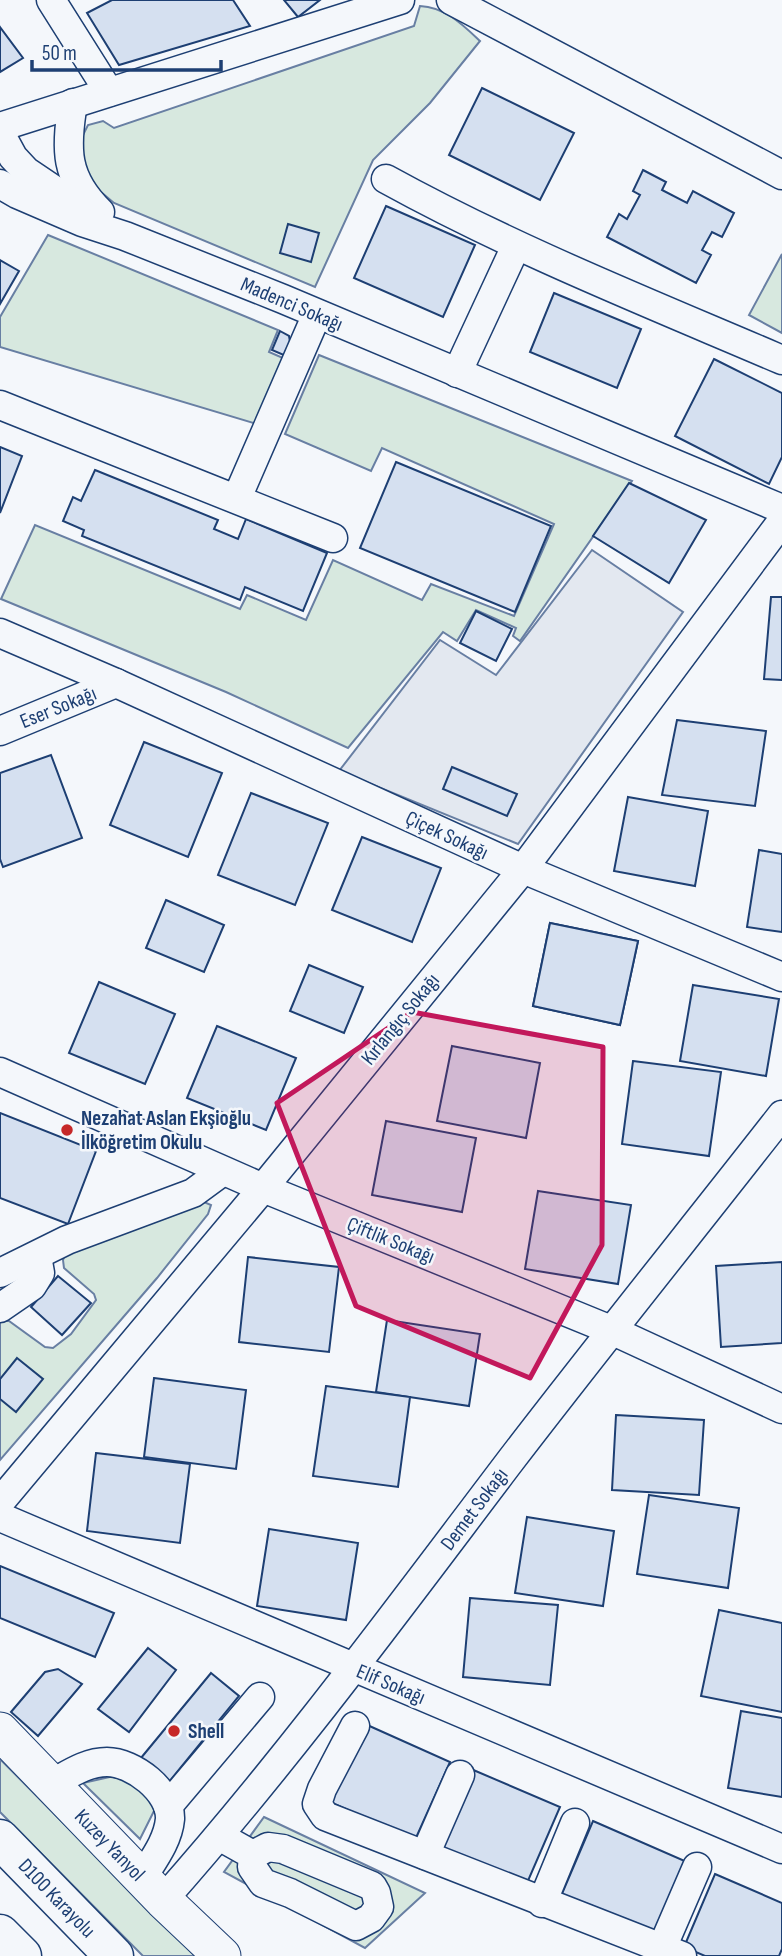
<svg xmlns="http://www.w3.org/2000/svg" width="782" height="1956" viewBox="0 0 782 1956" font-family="'Sofia Sans Condensed',sans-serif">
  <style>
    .green { fill: #d7e8df; stroke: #687fa3; stroke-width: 2 }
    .parking { fill: #e3e8f0; stroke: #687fa3; stroke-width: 2 }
    .building { fill: #d5e0f0; stroke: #1d3f73; stroke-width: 2 }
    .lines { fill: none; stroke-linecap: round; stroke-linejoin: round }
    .minor-casing { stroke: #1d3f73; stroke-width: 31 }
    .major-casing { stroke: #1d3f73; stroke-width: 39 }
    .highway-casing { stroke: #1d3f73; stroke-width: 41 }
    .minor { stroke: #f4f7fb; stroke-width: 28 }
    .major { stroke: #f4f7fb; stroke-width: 37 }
    .highway { stroke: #f4f7fb; stroke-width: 38 }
    .marked { fill: #c2185b; fill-opacity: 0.2; stroke: #c2185b; stroke-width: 5; stroke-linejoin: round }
    .poi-dot { fill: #c62828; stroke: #f4f7fb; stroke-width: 2.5 }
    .labels { text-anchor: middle; stroke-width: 5; stroke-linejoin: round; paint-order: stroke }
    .street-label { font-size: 21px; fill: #1d3f73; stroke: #f4f7fb }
    .poi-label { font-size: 21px; font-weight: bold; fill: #1d3f73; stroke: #f4f7fb; text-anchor: start }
  </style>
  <rect width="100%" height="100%" fill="#f4f7fb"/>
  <!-- green -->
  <g class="green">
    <path d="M420,6C445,7 463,25 480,41L430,103L373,160L315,287L114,203L95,187L85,170L79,143L88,125L103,121L114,128L414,26Z"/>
    <path d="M48,235L278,330L269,352L283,358L257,424L0,347V317Z"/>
    <path d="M782,254V333L749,315Z"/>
    <path d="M319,355L632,481L520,641L513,636L516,628L476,610L457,641L443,632L348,748L226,692L1,599L35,525L240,609L247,595L306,620L333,560L422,600L431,584L514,616L554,524L382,448L371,471L285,434Z"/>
    <path d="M204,1202L211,1205L208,1214L157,1278L0,1460V1321H9L45,1347L53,1348L71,1334L96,1300L94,1294L64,1268L63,1260L69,1245Z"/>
    <path d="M0,1759L195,1956H143L0,1812Z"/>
    <path d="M123,1774L155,1799L154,1811L140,1839L83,1783Z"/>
    <path d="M264,1817L425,1893L365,1948L224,1872Z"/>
  </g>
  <!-- parking -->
  <path class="parking" d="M592,550L683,612L518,844L339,771L440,640L496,675Z"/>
  <!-- building -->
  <g class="building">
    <path d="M112,0H233L250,26L119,65L87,13Z"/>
    <path d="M284,0H320L298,17Z"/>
    <path d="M0,27L23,58L0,72Z"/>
    <path d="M482,88L574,133L540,200L449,155Z"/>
    <path d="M643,170L666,182L662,190L687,203L693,191L734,213L722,237L712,232L702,250L711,255L696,283L607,237L619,214L627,219L640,195L633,191Z"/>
    <path d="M386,206L475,245L443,317L354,278Z"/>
    <path d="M288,224L319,233L311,262L280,253Z"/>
    <path d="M0,260L19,271L0,304Z"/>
    <path d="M554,293L641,329L617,388L530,352Z"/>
    <path d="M280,331L289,336L291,347L286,356L272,350Z"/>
    <path d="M714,359L782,393V457L769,484L675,436Z"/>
    <path d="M0,447L22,456L0,513Z"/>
    <path d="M396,462L551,526L515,612L360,548Z"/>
    <path d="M95,470L218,520L214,529L238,539L246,519L327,553L303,611L245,587L240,600L82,536L84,530L63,521L73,497L81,501Z"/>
    <path d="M629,483L706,520L669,583L593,536Z"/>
    <path d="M771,597H782V680L764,679Z"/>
    <path d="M476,611L512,629L496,661L460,643Z"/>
    <path d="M677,720L766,731L755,806L662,795Z"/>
    <path d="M144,742L222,773L188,857L110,825Z"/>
    <path d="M51,755L82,838L3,867L0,859V773Z"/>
    <path d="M452,767L517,794L507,816L443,789Z"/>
    <path d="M251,793L328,823L295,905L218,875Z"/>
    <path d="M628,797L708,811L695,886L614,871Z"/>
    <path d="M362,837L441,868L412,942L332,910Z"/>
    <path d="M759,850L782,854V932L747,927Z"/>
    <path d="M166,900L224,925L204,972L146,948Z"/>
    <path d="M550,923L638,941L620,1025L533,1006Z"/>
    <path d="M550,923L638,941L620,1025L533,1006Z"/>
    <path d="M309,965L363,987L344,1033L290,1011Z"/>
    <path d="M99,982L175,1014L145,1084L69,1053Z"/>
    <path d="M693,985L779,999L766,1076L680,1061Z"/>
    <path d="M217,1026L296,1058L266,1130L187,1098Z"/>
    <path d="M452,1046L540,1063L526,1138L437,1121Z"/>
    <path d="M633,1061L721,1072L709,1156L622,1144Z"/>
    <path d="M0,1113L96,1151L68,1224L0,1198Z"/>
    <path d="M386,1121L476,1138L462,1212L372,1195Z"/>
    <path d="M538,1191L631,1205L618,1284L525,1269Z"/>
    <path d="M248,1257L339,1267L329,1352L239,1342Z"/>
    <path d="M782,1262V1343L721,1347L716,1266Z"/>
    <path d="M58,1276L91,1303L62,1335L31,1307Z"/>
    <path d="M387,1320L480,1334L469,1406L376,1392Z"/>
    <path d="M17,1358L43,1379L16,1412L0,1399V1379Z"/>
    <path d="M154,1378L246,1390L236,1469L144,1457Z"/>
    <path d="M326,1386L410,1397L398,1487L313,1476Z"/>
    <path d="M616,1415L704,1420L699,1495L612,1490Z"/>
    <path d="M96,1453L190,1464L180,1543L87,1531Z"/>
    <path d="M649,1495L739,1508L728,1588L637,1574Z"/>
    <path d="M527,1517L614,1531L603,1606L515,1593Z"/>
    <path d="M269,1529L358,1543L346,1620L257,1606Z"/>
    <path d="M0,1566L114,1613L95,1657L0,1618Z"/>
    <path d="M470,1598L558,1605L550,1685L463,1677Z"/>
    <path d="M719,1610L782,1623V1712L701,1696Z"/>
    <path d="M148,1648L176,1670L129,1732L98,1709Z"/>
    <path d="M58,1669L82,1684L38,1736L11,1712L45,1672Z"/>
    <path d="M211,1673L239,1696L164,1788L136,1764Z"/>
    <path d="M741,1711L782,1718V1797L728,1788Z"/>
    <path d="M365,1724L450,1762L415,1840L330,1802Z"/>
    <path d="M471,1769L560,1807L524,1890L435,1853Z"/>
    <path d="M593,1821L687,1862L655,1936L561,1896Z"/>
    <path d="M715,1874L782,1903V1949L779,1956H705L684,1947Z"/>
  </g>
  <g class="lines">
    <defs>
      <g id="minor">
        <path d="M51,0L109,92"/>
        <path d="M451,0L782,175"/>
        <path d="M73,103C65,149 65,178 100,212"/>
        <path d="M0,127L400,0"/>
        <path d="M0,133L13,157L26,171L78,206"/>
        <path d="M386,179C513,249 649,303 782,360"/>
        <path d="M0,184L17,194L82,222L125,236L283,299L782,509"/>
        <path d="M457,373L516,246"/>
        <path d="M0,405L333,538"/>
        <path d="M237,498L317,314"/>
        <path d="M0,633L116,683L523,869L782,977"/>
        <path d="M0,731L116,683"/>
        <path d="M0,1072L263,1188L611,1330L782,1409"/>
        <path d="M0,1273L67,1240L193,1193L223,1171"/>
        <path d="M0,1308L32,1286L40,1273L37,1256"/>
        <path d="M0,1502L263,1188L523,869L782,521"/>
        <path d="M0,1517L782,1849"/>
        <path d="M355,1726L322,1789L317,1804L325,1816L682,1956"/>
        <path d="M51,1784C68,1775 86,1762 107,1762C133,1762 171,1791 170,1819C168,1841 153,1860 142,1878"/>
        <path d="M168,1806L260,1697"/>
        <path d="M219,1836L253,1855L252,1867L263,1883L290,1893L356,1926L371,1918L379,1907L376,1893L372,1886L283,1849L268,1847L253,1855"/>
        <path d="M425,1855L460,1775"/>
        <path d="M163,1900C287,1760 398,1609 511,1460C600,1344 692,1230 782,1115"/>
        <path d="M542,1903L575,1823"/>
        <path d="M662,1948L697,1867"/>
      </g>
      <path id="major" d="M0,1731L163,1900L222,1956"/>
      <g id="highway">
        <path d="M0,1839L114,1956"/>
        <path d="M0,1934L22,1956"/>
      </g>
    </defs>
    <!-- minor casing -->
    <use href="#minor" class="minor-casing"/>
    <!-- major casing -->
    <use href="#major" class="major-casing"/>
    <!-- highway casing -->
    <use href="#highway" class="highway-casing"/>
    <!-- minor -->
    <use href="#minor" class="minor"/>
    <!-- major -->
    <use href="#major" class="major"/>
    <!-- highway -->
    <use href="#highway" class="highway"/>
  </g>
  <!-- marked area -->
  <path class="marked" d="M412,1012L603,1047L602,1245L530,1378L356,1306L277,1103Z"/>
  <!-- markers -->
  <g class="poi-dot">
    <circle cx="67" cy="1130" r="7"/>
    <circle cx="174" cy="1731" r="7"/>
  </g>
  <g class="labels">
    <!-- street labels -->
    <g class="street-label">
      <text transform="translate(292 304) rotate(23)" y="7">Madenci Sokağı</text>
      <text transform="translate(58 707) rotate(-22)" y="7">Eser Sokağı</text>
      <text transform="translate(447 835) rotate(25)" y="7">Çiçek Sokağı</text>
      <text transform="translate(400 1019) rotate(-51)" y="7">Kırlangıç Sokağı</text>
      <text transform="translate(391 1240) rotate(22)" y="7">Çiftlik Sokağı</text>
      <text transform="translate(474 1509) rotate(-53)" y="7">Demet Sokağı</text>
      <text transform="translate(391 1684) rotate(23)" y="7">Elif Sokağı</text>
      <text transform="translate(110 1845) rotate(46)" y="7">Kuzey Yanyol</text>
      <text transform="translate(57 1898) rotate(46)" y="7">D100 Karayolu</text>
    </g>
    <!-- poi labels -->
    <g class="poi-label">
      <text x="81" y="1125">Nezahat Aslan Ekşioğlu<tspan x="81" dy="24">İlköğretim Okulu</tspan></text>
      <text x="188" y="1738">Shell</text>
    </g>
  </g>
  <!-- scale -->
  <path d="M32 60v10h189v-10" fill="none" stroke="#1d3f73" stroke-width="3.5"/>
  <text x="42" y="60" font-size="21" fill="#1d3f73" stroke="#f4f7fb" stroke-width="5" paint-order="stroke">50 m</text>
</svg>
